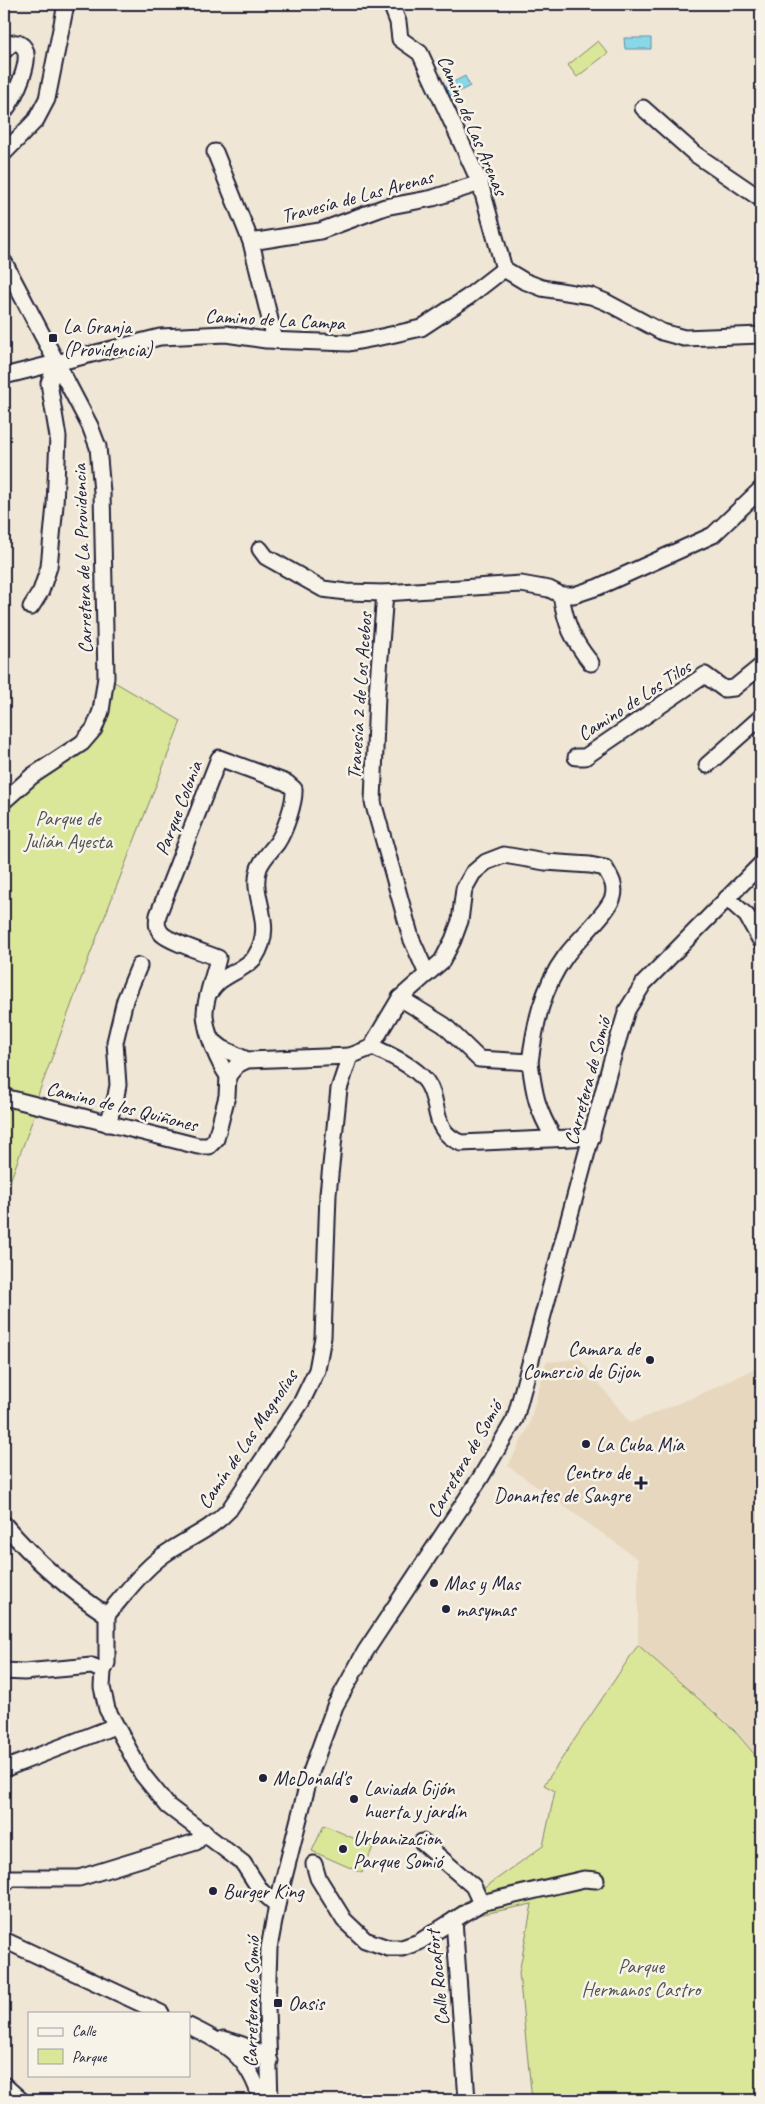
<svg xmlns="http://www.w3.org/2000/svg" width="765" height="2104" viewBox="0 0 765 2104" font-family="Caveat,sans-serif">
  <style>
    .built { fill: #e7d7be }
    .green { fill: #dae698; stroke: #7e846a }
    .water { fill: #89d8e8; stroke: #608fa3 }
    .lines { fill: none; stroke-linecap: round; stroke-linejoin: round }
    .minor-casing { stroke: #22223b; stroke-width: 19 }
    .minor { stroke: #f7f3e8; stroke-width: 15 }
    .poi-dot { fill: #22223b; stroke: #f7f3e8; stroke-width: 2 }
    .labels { text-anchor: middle; stroke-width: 5; stroke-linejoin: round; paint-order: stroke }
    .street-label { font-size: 20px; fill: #22223b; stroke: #f7f3e8 }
    .poi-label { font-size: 20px; fill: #22223b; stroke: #f7f3e8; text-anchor: start }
    .park-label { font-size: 20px; fill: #505352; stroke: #f7f3e8 }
  </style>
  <rect width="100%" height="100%" fill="#f0e6d5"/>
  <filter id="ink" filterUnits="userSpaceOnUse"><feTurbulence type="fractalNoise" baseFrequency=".02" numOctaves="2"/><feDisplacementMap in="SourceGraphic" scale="10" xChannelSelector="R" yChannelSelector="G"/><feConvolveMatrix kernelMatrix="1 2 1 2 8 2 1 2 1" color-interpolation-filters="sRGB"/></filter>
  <g filter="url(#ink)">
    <!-- built -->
    <path class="built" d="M580,1359L630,1423L699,1395L755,1369L761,1363V1761L735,1729L638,1645V1559L508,1466L529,1426L546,1362Z"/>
    <!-- green -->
    <g class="green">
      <path d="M598,41L608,53L577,77L568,65Z"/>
      <path d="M106,677L181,721L91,952L34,1106L35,1113L4,1198V801L82,743Z"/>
      <path d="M638,1645L734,1730L761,1762V2100H532L519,1973L532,1904L454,1920L452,1911L543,1846L555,1791L544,1785Z"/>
      <path d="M324,1825L373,1847L362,1873L312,1851Z"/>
    </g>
    <!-- water -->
    <g class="water">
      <path d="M624,38H651V49H625Z"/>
      <path d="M465,76L470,86L449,97L444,87Z"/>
    </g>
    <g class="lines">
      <defs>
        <g id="minor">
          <path d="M391,4L398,22L400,39L420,53L480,183L504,269L524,281L542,288L591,296L606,302L662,332L684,338L761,335"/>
          <path d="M4,51C9,46 13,40 20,44C38,54 12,101 4,112"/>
          <path d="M643,108L695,154L761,199"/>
          <path d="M215,152L251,242L320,231L385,207L433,198L480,183"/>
          <path d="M4,153L36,120L47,99L66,4"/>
          <path d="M251,242L275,340"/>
          <path d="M4,262L90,426L98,447L102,492L106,677L101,711L94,729L82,743L32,776L4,801"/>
          <path d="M4,376L160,337L226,334L266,340L349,343L386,336L421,328L468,297L504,269"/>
          <path d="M260,549L266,557L323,589L346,592L385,593L521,584L549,589L561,595H574L598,587L713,535L761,489"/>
          <path d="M561,595C566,625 572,639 591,663"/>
          <path d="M31,607L41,591L49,567L55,505L58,437L49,383L57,363"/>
          <path d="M576,757H585L705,675L724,689L734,688L761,666"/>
          <path d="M707,765L761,717"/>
          <path d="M727,898L747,916L761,941"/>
          <path d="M210,992C213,988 216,984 220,981C229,974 249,966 255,957C277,923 249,897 259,868C263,858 271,851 277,843C285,831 295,802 294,789L287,783L219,758L158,915C157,922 156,928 162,934C170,942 206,953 218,958C215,973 204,1001 205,1015C206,1033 218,1062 228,1076"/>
          <path d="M400,998L444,1025L479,1059L530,1062C535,1025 542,988 565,957C576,941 608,913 613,897C616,886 611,878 605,868L590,865L545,862L504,855L486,862L473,873L464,889L460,921L453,940L442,961L427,974"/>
          <path d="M212,1040L222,1048L247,1060"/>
          <path d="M373,1047C390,1055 414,1066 426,1081C442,1103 429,1130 461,1143L592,1137"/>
          <path d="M530,1062C534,1094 537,1110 554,1138"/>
          <path d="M4,1097L198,1146H209L216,1139L227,1096L228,1076L237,1065L247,1060L350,1056"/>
          <path d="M108,1124L116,1096L118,1085L115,1042L125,1000L139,966"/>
          <path d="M4,1524C33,1558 69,1590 107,1615"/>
          <path d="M4,1671L24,1672L92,1666L103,1671"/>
          <path d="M4,1769L115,1726"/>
          <path d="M422,1842L473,1886L481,1903"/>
          <path d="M314,1864L318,1878L344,1920L365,1940L388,1948H402L419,1942L454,1920L467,2100"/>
          <path d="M4,1885L11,1878H79L196,1842L205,1832"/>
          <path d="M277,1905L261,1891L243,1863L168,1806L142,1774L107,1709L102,1687L103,1671L107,1663V1615C124,1595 141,1572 162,1556C186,1538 207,1533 229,1510L302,1401L317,1370L323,1337L328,1194L339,1089L350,1056L373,1047L375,1040L400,998L427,974L411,938L373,802L377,695L385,593"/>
          <path d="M454,1920L481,1903L584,1879L596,1880"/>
          <path d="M4,1940L161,2013"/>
          <path d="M189,2026C227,2044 249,2057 261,2100"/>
          <path d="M223,2039C241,2043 256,2050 270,2061"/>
          <path d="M4,2085L21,2100"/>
          <path d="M270,2100L267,2008L269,1948L277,1905L310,1775L335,1706L365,1652L481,1477L515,1419L611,1063L627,1010L644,983L761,864"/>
        </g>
      </defs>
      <!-- minor casing -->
      <use href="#minor" class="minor-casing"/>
      <!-- minor -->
      <use href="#minor" class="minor"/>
    </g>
  </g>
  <!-- markers -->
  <g class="poi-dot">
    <rect x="48" y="333" width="10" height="10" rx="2.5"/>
    <circle cx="650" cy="1360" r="5"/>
    <circle cx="586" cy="1444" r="5"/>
    <path d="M638.5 1475.5h5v5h5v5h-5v5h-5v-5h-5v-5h5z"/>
    <circle cx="434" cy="1583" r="5"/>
    <circle cx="446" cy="1609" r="5"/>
    <circle cx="263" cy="1778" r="5"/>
    <circle cx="354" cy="1799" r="5"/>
    <circle cx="343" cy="1849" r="5"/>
    <circle cx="213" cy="1891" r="5"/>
    <rect x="273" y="1998" width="10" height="10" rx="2.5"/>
  </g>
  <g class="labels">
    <!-- street labels -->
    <g class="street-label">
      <text transform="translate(473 125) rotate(67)" y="7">Camino de Las Arenas</text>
      <text transform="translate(357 196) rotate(-15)" y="7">Travesía de Las Arenas</text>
      <text transform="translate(275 319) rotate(3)" y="7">Camino de La Campa</text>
      <text transform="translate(82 559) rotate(-92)" y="7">Carretera de La Providencia</text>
      <text transform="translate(359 696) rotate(-86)" y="7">Travesía 2 de Los Acebos</text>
      <text transform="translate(634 700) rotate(-33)" y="7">Camino de Los Tilos</text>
      <text transform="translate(178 808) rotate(-69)" y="7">Parque Colonia</text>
      <text transform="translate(587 1081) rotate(-75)" y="7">Carretera de Somió</text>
      <text transform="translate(122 1106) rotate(14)" y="7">Camino de los Quiñones</text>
      <text transform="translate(247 1439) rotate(-56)" y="7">Camín de Las Magnolias</text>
      <text transform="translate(464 1459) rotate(-60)" y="7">Carretera de Somió</text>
      <text transform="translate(437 1978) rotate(-96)" y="7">Calle Rocafort</text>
      <text transform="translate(251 2002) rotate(-89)" y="7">Carretera de Somió</text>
    </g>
    <!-- poi labels -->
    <g class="poi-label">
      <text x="63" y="333">La Granja<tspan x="63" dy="23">(Providencia)</tspan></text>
      <text x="640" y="1355" text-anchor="end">Camara de<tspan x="640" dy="23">Comercio de Gijon</tspan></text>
      <text x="596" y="1451">La Cuba Mía</text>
      <text x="630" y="1479" text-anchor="end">Centro de<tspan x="630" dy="23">Donantes de Sangre</tspan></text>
      <text x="444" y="1590">Mas y Mas</text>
      <text x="456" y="1616">masymas</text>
      <text x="273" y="1785">McDonald's</text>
      <text x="364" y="1795">Laviada Gijón<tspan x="364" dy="23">huerta y jardín</tspan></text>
      <text x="353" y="1845">Urbanizacion<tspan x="353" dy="23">Parque Somió</tspan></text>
      <text x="223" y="1898">Burger King</text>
      <text x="288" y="2010">Oasis</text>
    </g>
    <!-- park labels -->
    <g class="park-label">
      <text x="68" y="825">Parque de<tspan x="68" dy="23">Julián Ayesta</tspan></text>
      <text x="641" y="1973">Parque<tspan x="641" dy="23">Hermanos Castro</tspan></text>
    </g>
  </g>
  <!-- margin -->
  <rect width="765" height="2104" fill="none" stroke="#f7f3e8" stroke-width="20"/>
  <rect x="10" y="10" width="745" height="2084" fill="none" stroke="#22223b" stroke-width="2" filter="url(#ink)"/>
  <!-- legend -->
  <rect x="28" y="2012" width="162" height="65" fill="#f7f3e8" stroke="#a29fa3"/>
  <rect x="38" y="2028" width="25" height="8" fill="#f7f3e8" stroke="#a29fa3"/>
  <text x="72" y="2036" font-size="15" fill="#22223b">Calle</text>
  <rect x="38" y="2049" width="25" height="15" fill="#dae698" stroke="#a29fa3"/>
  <text x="72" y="2062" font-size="15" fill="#22223b">Parque</text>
</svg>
